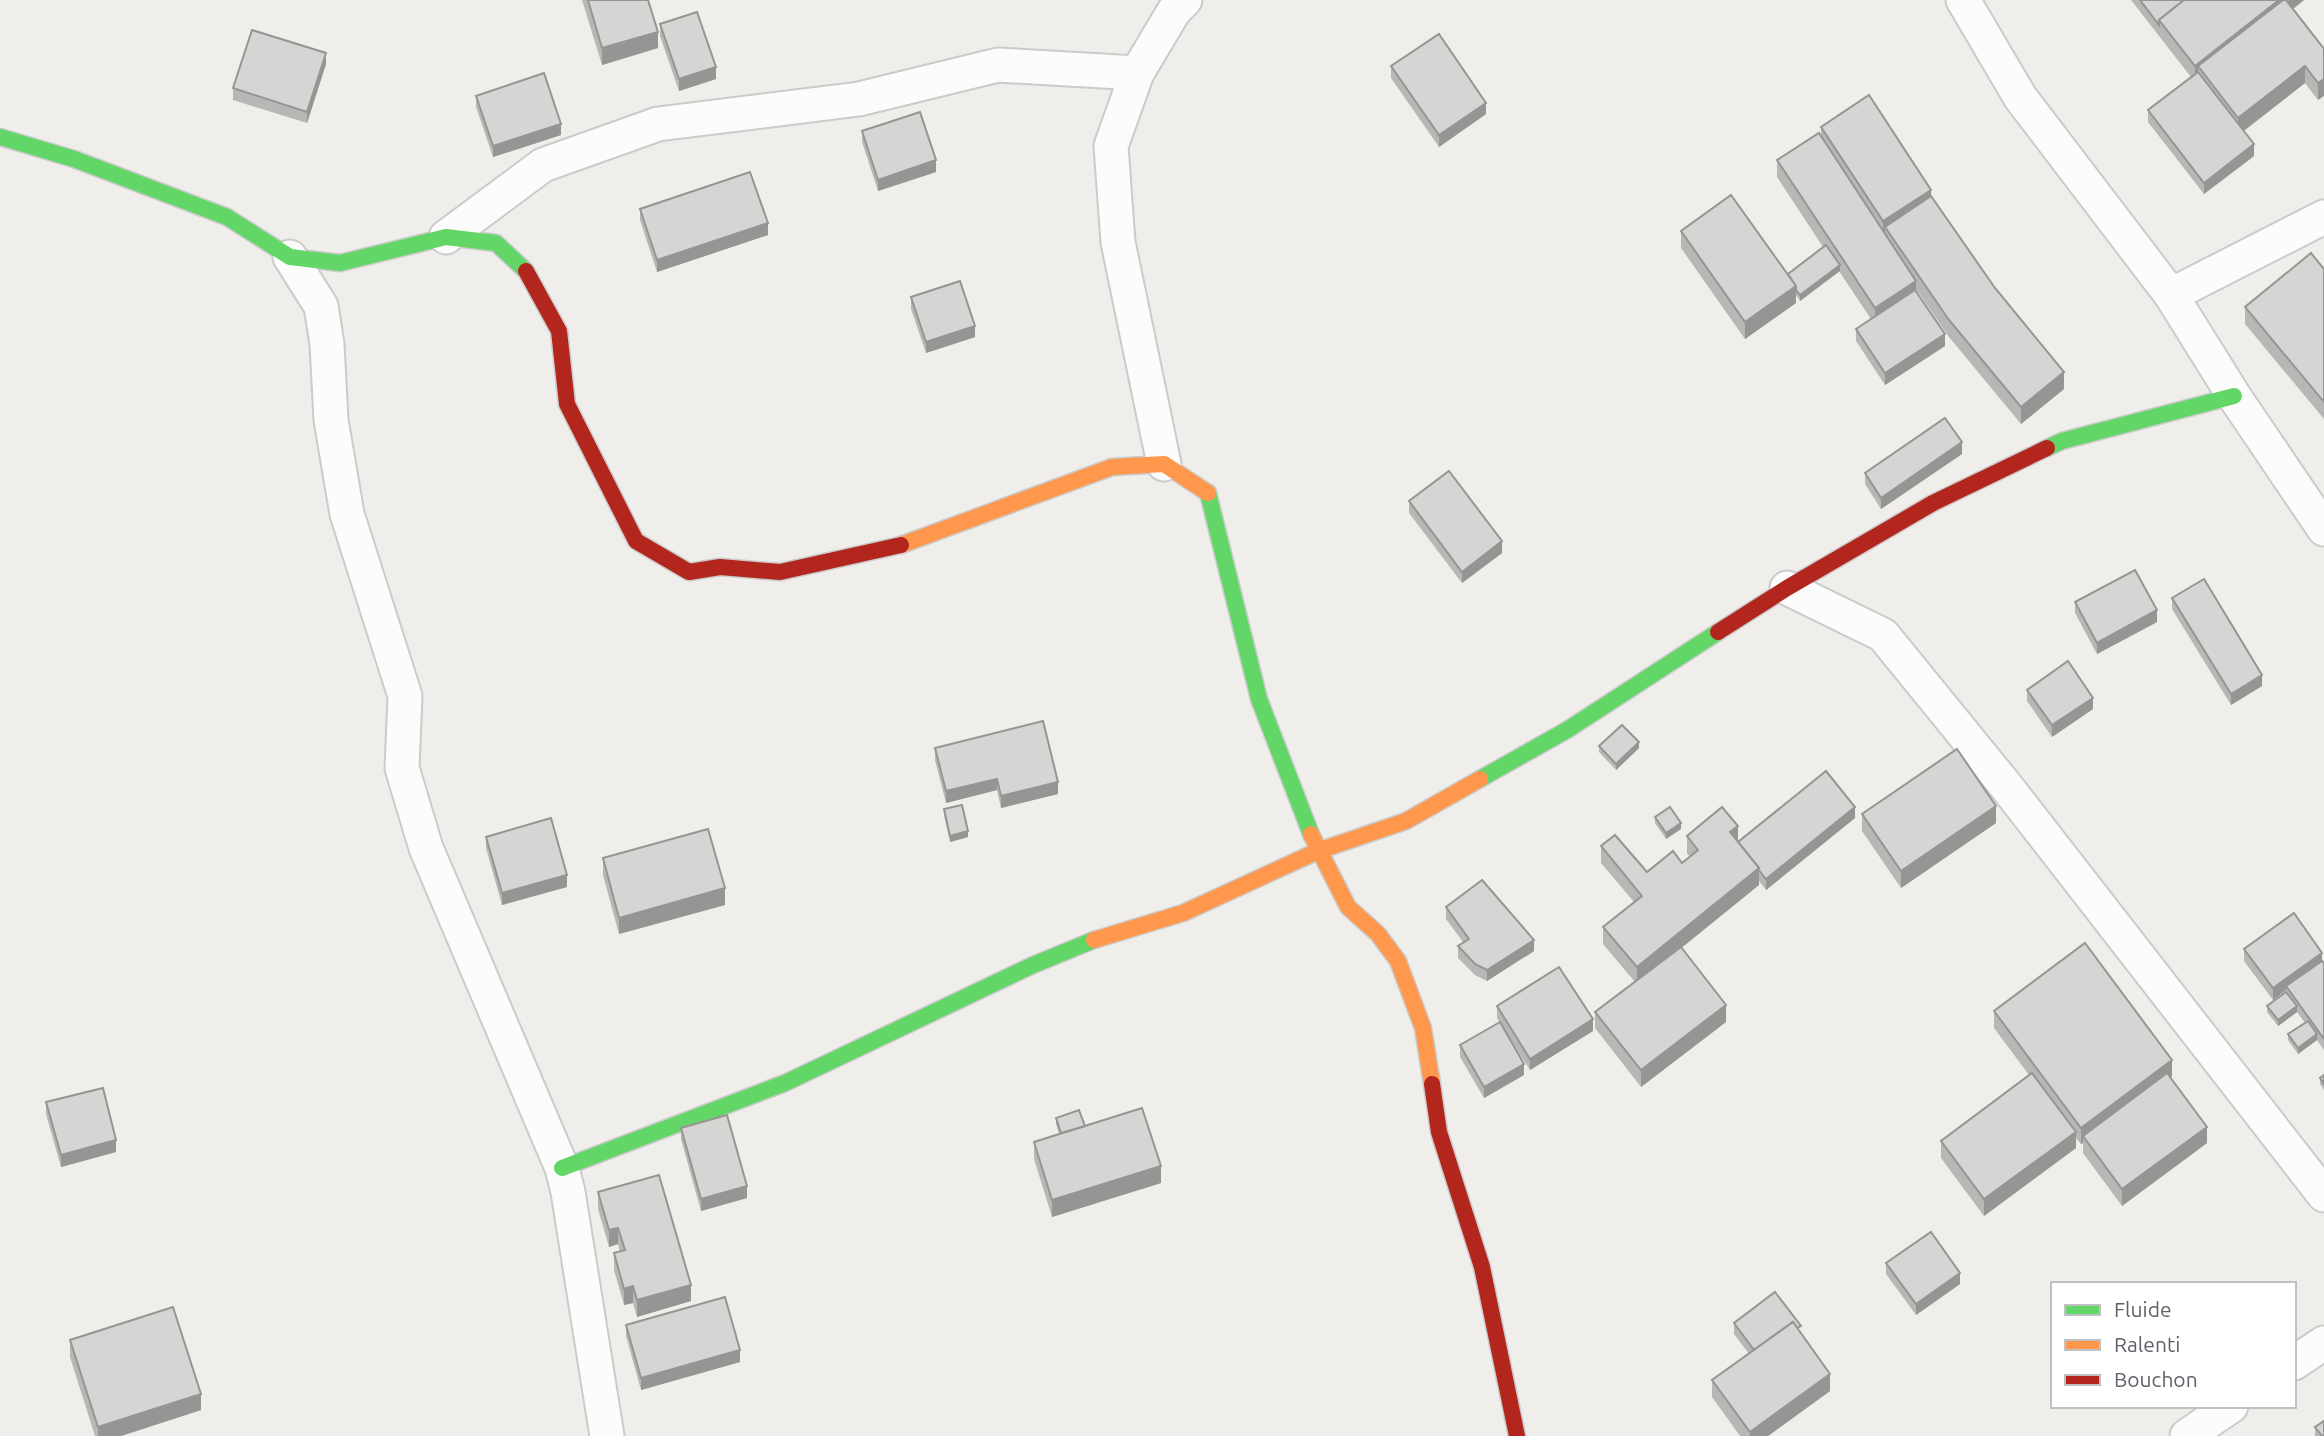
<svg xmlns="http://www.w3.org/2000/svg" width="2324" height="1436" viewBox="0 0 2324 1436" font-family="Ubuntu,sans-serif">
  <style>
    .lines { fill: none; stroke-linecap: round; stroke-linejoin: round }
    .street-casing { stroke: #cbcbcb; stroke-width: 37 }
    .fast-casing { stroke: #cbcbcb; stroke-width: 19 }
    .slow-casing { stroke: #cbcbcb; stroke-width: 19 }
    .jam-casing { stroke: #cbcbcb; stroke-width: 19 }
    .street { stroke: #fdfcfc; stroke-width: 33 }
    .fast { stroke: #63d668; stroke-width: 16 }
    .slow { stroke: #ff974d; stroke-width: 16 }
    .jam { stroke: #b3261e; stroke-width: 16 }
    .wall { fill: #b8b7b5 }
    .shaded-wall { fill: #969594 }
    .building { fill: #d6d5d3; stroke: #969594; stroke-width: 2 }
  </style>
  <rect width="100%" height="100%" fill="#efeeea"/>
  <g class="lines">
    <defs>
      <g id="street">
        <path d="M1963,0L2020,97L2171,295L2234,396L2324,529"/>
        <path d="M446,237L543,165L658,124L859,99L998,65L1137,73"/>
        <path d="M290,257L321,306L327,344L331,420L347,514L405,696L402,768L426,848L562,1168L568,1192L607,1436"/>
        <path d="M2171,295L2324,217"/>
        <path d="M1164,464L1118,242L1111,146L1137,73L1174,11L1185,0"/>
        <path d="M1787,588L1883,635L2006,786L2324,1195"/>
        <path d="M2294,1363L2324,1343"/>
        <path d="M2187,1436L2231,1406"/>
      </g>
      <g id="fast">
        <path d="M0,137L74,159L227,217L290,257L340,263L446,237L496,243L526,271"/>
        <path d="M2047,448L2062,441L2234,396"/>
        <path d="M1208,493L1259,699L1311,834"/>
        <path d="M1480,779L1567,730L1718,632"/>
        <path d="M562,1168L785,1083L1033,965L1094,940"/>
      </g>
      <g id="slow">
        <path d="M901,545L1112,467L1164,464L1208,493"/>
        <path d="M1311,834L1348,907L1378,934L1398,961L1423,1028L1432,1084"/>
        <path d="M1094,940L1183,913L1318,851L1406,821L1480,779"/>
      </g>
      <g id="jam">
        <path d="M526,271L559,331L567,404L636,541L689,572L720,567L780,572L901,545"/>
        <path d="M1718,632L1787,588L1933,503L2047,448"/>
        <path d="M1432,1084L1439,1132L1482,1267L1517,1436"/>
      </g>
    </defs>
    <!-- street casing -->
    <use href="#street" class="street-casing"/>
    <!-- fast casing -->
    <use href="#fast" class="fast-casing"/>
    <!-- slow casing -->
    <use href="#slow" class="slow-casing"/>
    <!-- jam casing -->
    <use href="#jam" class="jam-casing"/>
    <!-- street -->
    <use href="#street" class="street"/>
    <!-- fast -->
    <use href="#fast" class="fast"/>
    <!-- slow -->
    <use href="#slow" class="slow"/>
    <!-- jam -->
    <use href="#jam" class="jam"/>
  </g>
  <!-- wall -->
  <g class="wall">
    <path d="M582,0H648L658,48L602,65Z"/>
    <path d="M2131,0H2304L2293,9L2324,49L2318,100L2305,83L2244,131L2254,156L2204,194L2148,122V110L2191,77Z"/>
    <path d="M660,24L716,79L679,91L660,36Z"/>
    <path d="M326,64L307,123L233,100V88Z"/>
    <path d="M1391,66L1486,114L1439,147L1391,78Z"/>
    <path d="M476,96L561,135L493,157L476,107Z"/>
    <path d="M1821,127L1931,197L2064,389L2021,424L1949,337L1916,289L1945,346L1885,385L1856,341V329L1871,319L1839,271L1800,301L1796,295V303L1745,339L1681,248V231L1788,274L1823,247L1777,177V160L1821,137Z"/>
    <path d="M862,131L936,172L878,191L862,142Z"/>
    <path d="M640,209L768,235L657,272L640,220Z"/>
    <path d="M2324,269V419L2245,324V307Z"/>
    <path d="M911,297L975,337L926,353L911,309Z"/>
    <path d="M1962,454L1881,509L1865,484V473Z"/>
    <path d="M1409,501L1502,553L1462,583L1409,513Z"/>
    <path d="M2172,598L2262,686L2231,705L2172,609Z"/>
    <path d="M2075,602L2157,622L2097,654L2075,613Z"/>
    <path d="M2027,690L2093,709L2052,737L2027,701Z"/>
    <path d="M1599,746L1639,748L1616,770L1599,752Z"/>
    <path d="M935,748L1058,794L1001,808L997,790L946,803L935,760Z"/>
    <path d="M944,809L968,837L950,842L944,815Z"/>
    <path d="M1862,814L1996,823L1901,888L1862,831Z"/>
    <path d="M1655,817L1681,829L1666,839L1655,823Z"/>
    <path d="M1855,818L1766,890L1759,881V885L1682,947L1726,1022L1641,1087L1595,1028V1012L1635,982L1603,944V927L1634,902L1601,863V846L1647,872L1682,863L1690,857L1687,853V836L1738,841V842Z"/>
    <path d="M486,837L567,887L502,905L486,848Z"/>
    <path d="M603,858L725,905L619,934L603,875Z"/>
    <path d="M1446,907L1534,951L1487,981L1475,975L1458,958V946L1463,942L1446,919Z"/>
    <path d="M2244,949L2322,961L2324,963V1050L2317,1040L2298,1054L2288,1040V1034L2305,1023L2297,1012L2278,1026L2267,1012V1006L2286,992V990L2273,1000L2244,961Z"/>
    <path d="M1497,1006L1593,1031L1530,1070L1497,1018Z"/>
    <path d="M1994,1011L2172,1076L2171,1078L2207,1143L2122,1206L2083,1153V1143L2081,1144L2076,1138V1148L1984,1216L1941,1158V1141L2029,1075L1994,1028Z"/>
    <path d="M1460,1045L1524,1075L1484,1098L1460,1057Z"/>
    <path d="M2324,1075V1090L2320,1084V1078Z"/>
    <path d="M46,1102L116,1152L61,1167L46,1114Z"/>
    <path d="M1056,1118L1085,1126L1161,1183L1052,1217L1034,1159V1142L1059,1134L1056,1124Z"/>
    <path d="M681,1128L747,1198L701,1211L681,1139Z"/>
    <path d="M598,1192L691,1301L637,1317L633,1303L624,1305L614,1270V1253L620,1252L618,1244L609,1247L598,1209Z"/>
    <path d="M1886,1263L1960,1284L1916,1315L1886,1274Z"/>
    <path d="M1734,1323L1801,1334L1830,1391L1768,1436H1740L1712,1397V1380L1749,1354L1734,1334Z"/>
    <path d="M626,1325L740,1362L641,1390L626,1336Z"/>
    <path d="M70,1340L201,1410L121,1436H95L70,1357Z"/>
    <path d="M2315,1427L2324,1436H2315Z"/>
  </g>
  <!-- shaded-wall -->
  <g class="shaded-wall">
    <path d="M2279,0H2283L2198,66V80L2195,82V66Z"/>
    <path d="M2290,0H2304L2288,13V1Z"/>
    <path d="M658,32V48L602,65V48Z"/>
    <path d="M326,53V64L307,123V112Z"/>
    <path d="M2305,66V83L2238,135V118Z"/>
    <path d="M716,67V79L679,91V79Z"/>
    <path d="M2324,79V96L2318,100V83Z"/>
    <path d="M1486,103V114L1439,147V135Z"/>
    <path d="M561,124V135L493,157V146Z"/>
    <path d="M2254,144V156L2204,194V183Z"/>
    <path d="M936,160V172L878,191V180Z"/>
    <path d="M1931,190V206L1885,227V237L1883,238V221Z"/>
    <path d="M768,223V235L657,272V260Z"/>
    <path d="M1840,265V271L1800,301V295Z"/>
    <path d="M1916,281V298L1875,325V308Z"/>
    <path d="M1796,286V303L1745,339V322Z"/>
    <path d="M975,326V337L926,353V342Z"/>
    <path d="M1945,334V346L1885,385V373Z"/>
    <path d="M2064,372V389L2021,424V407Z"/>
    <path d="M1962,442V454L1881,509V498Z"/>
    <path d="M1502,541V553L1462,583V572Z"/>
    <path d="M2157,610V622L2097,654V643Z"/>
    <path d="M2262,675V686L2231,705V694Z"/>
    <path d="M2093,698V709L2052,737V725Z"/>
    <path d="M1639,742V748L1616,770V764Z"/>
    <path d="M997,779V790L946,803V791Z"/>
    <path d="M1058,782V794L1001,808V796Z"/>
    <path d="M1996,806V823L1901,888V871Z"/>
    <path d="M1855,807V818L1766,890V879Z"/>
    <path d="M1681,823V829L1666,839V833Z"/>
    <path d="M1738,826V842L1730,832Z"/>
    <path d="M968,831V837L950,842V836Z"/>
    <path d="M1759,868V885L1637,984V967Z"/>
    <path d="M567,875V887L502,905V893Z"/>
    <path d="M725,888V905L619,934V918Z"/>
    <path d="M1534,940V951L1487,981V970Z"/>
    <path d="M2322,953V964L2286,986V990L2273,1000V988Z"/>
    <path d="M1726,1005V1022L1641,1087V1070Z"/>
    <path d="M2297,1006V1012L2278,1026V1020Z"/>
    <path d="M1593,1019V1031L1530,1070V1059Z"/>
    <path d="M2317,1034V1040L2298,1054V1048Z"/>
    <path d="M2172,1060V1076L2086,1140L2083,1136V1143L2081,1144V1128Z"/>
    <path d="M1524,1064V1075L1484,1098V1087Z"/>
    <path d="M2207,1127V1143L2122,1206V1189Z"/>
    <path d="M2076,1132V1148L1984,1216V1199Z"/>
    <path d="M116,1140V1152L61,1167V1155Z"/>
    <path d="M1161,1166V1183L1052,1217V1200Z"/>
    <path d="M747,1186V1198L701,1211V1199Z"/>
    <path d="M618,1228V1244L609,1247V1230Z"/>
    <path d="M1960,1273V1284L1916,1315V1304Z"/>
    <path d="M691,1285V1301L637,1317V1300Z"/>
    <path d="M633,1286V1303L624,1305V1289Z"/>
    <path d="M740,1350V1362L641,1390V1378Z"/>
    <path d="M1830,1374V1391L1768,1436H1750V1432Z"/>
    <path d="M201,1394V1410L121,1436H98V1427Z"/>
  </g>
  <!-- building -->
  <g class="building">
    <path d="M588,0H648L658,32L602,48Z"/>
    <path d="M2140,0H2184L2159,20V25Z"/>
    <path d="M2184,0H2279L2195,66L2159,20Z"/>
    <path d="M2283,0H2286L2324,49V79L2318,83L2305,66L2238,118L2198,66Z"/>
    <path d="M697,12L716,67L679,79L660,24Z"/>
    <path d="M252,30L326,53L307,112L233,88Z"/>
    <path d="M1439,34L1486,103L1439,135L1391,66Z"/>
    <path d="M2198,72L2254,144L2204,183L2148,110Z"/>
    <path d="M544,73L561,124L493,146L476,96Z"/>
    <path d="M1869,95L1931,190L1883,221L1821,127Z"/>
    <path d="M920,112L936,160L878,180L862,131Z"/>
    <path d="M1819,133L1916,281L1875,308L1777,160Z"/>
    <path d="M750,172L768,223L657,260L640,209Z"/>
    <path d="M1731,195L1796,286L1745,322L1681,231Z"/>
    <path d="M1931,196L1995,288L2064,372L2021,407L1949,320L1885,227Z"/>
    <path d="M1826,245L1840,265L1800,295L1796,290V286L1788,274Z"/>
    <path d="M2311,253L2324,269V402L2245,307Z"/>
    <path d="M960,281L975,326L926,342L911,297Z"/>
    <path d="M1915,290L1945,334L1885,373L1856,329Z"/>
    <path d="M1945,418L1962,442L1881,498L1865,473Z"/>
    <path d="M1449,471L1502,541L1462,572L1409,501Z"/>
    <path d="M2135,570L2157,610L2097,643L2075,602Z"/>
    <path d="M2204,579L2262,675L2231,694L2172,598Z"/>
    <path d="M2068,661L2093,698L2052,725L2027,690Z"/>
    <path d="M1043,721L1058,782L1001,796L997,779L946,791L935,748Z"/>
    <path d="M1622,725L1639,742L1616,764L1599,746Z"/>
    <path d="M1957,749L1996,806L1901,871L1862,814Z"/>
    <path d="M1826,771L1855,807L1766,879L1758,869L1759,868L1738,842Z"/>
    <path d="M962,805L968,831L950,836L944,809Z"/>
    <path d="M1670,807L1681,823L1666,833L1655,817Z"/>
    <path d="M1722,807L1738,826L1730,832L1759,868L1637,967L1603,927L1642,896L1601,846L1615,835L1647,872L1673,851L1682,863L1698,850L1687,836Z"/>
    <path d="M551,818L567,875L502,893L486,837Z"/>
    <path d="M708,829L725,888L619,918L603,858Z"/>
    <path d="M1482,880L1534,940L1487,970L1475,964L1458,946L1469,939L1446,907Z"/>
    <path d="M2294,913L2322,953L2273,988L2244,949Z"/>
    <path d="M2085,943L2172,1060L2081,1128L1994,1011Z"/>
    <path d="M1681,947L1726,1005L1641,1070L1595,1012Z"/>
    <path d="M2322,961L2324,963V1039L2286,986Z"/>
    <path d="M1559,967L1593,1019L1530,1059L1497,1006Z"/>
    <path d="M2286,992L2297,1006L2278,1020L2267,1006Z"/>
    <path d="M2308,1021L2317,1034L2298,1048L2288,1034Z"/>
    <path d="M1500,1022L1524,1064L1484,1087L1460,1045Z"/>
    <path d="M2032,1073L2076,1132L1984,1199L1941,1141Z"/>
    <path d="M2167,1073L2207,1127L2122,1189L2083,1136Z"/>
    <path d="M2324,1075V1084L2320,1078Z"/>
    <path d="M103,1088L116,1140L61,1155L46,1102Z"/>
    <path d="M1142,1108L1161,1166L1052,1200L1034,1142Z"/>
    <path d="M1079,1110L1085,1126L1061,1133L1056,1118Z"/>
    <path d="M727,1115L747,1186L701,1199L681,1128Z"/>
    <path d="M659,1175L691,1285L637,1300L633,1286L624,1289L614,1253L625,1250L618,1228L609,1230L598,1192Z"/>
    <path d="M1931,1232L1960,1273L1916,1304L1886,1263Z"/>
    <path d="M1775,1292L1801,1326L1797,1328L1793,1322L1754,1350L1734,1323Z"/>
    <path d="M725,1297L740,1350L641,1378L626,1325Z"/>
    <path d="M173,1307L201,1394L98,1427L70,1340Z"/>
    <path d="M1793,1322L1830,1374L1750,1432L1712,1380Z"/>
    <path d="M2324,1421V1436H2322L2315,1427Z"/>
  </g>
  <!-- legend -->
  <rect x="2051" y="1282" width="245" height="126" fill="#ffffff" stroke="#bfc1c3" stroke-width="2"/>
  <rect x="2065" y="1305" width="35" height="10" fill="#63d668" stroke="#bfc1c3" stroke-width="2"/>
  <text x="2114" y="1317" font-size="21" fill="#5e6369">Fluide</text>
  <rect x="2065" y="1340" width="35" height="10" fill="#ff974d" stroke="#bfc1c3" stroke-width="2"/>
  <text x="2114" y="1352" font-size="21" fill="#5e6369">Ralenti</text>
  <rect x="2065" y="1375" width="35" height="10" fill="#b3261e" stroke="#bfc1c3" stroke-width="2"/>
  <text x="2114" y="1387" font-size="21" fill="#5e6369">Bouchon</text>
</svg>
